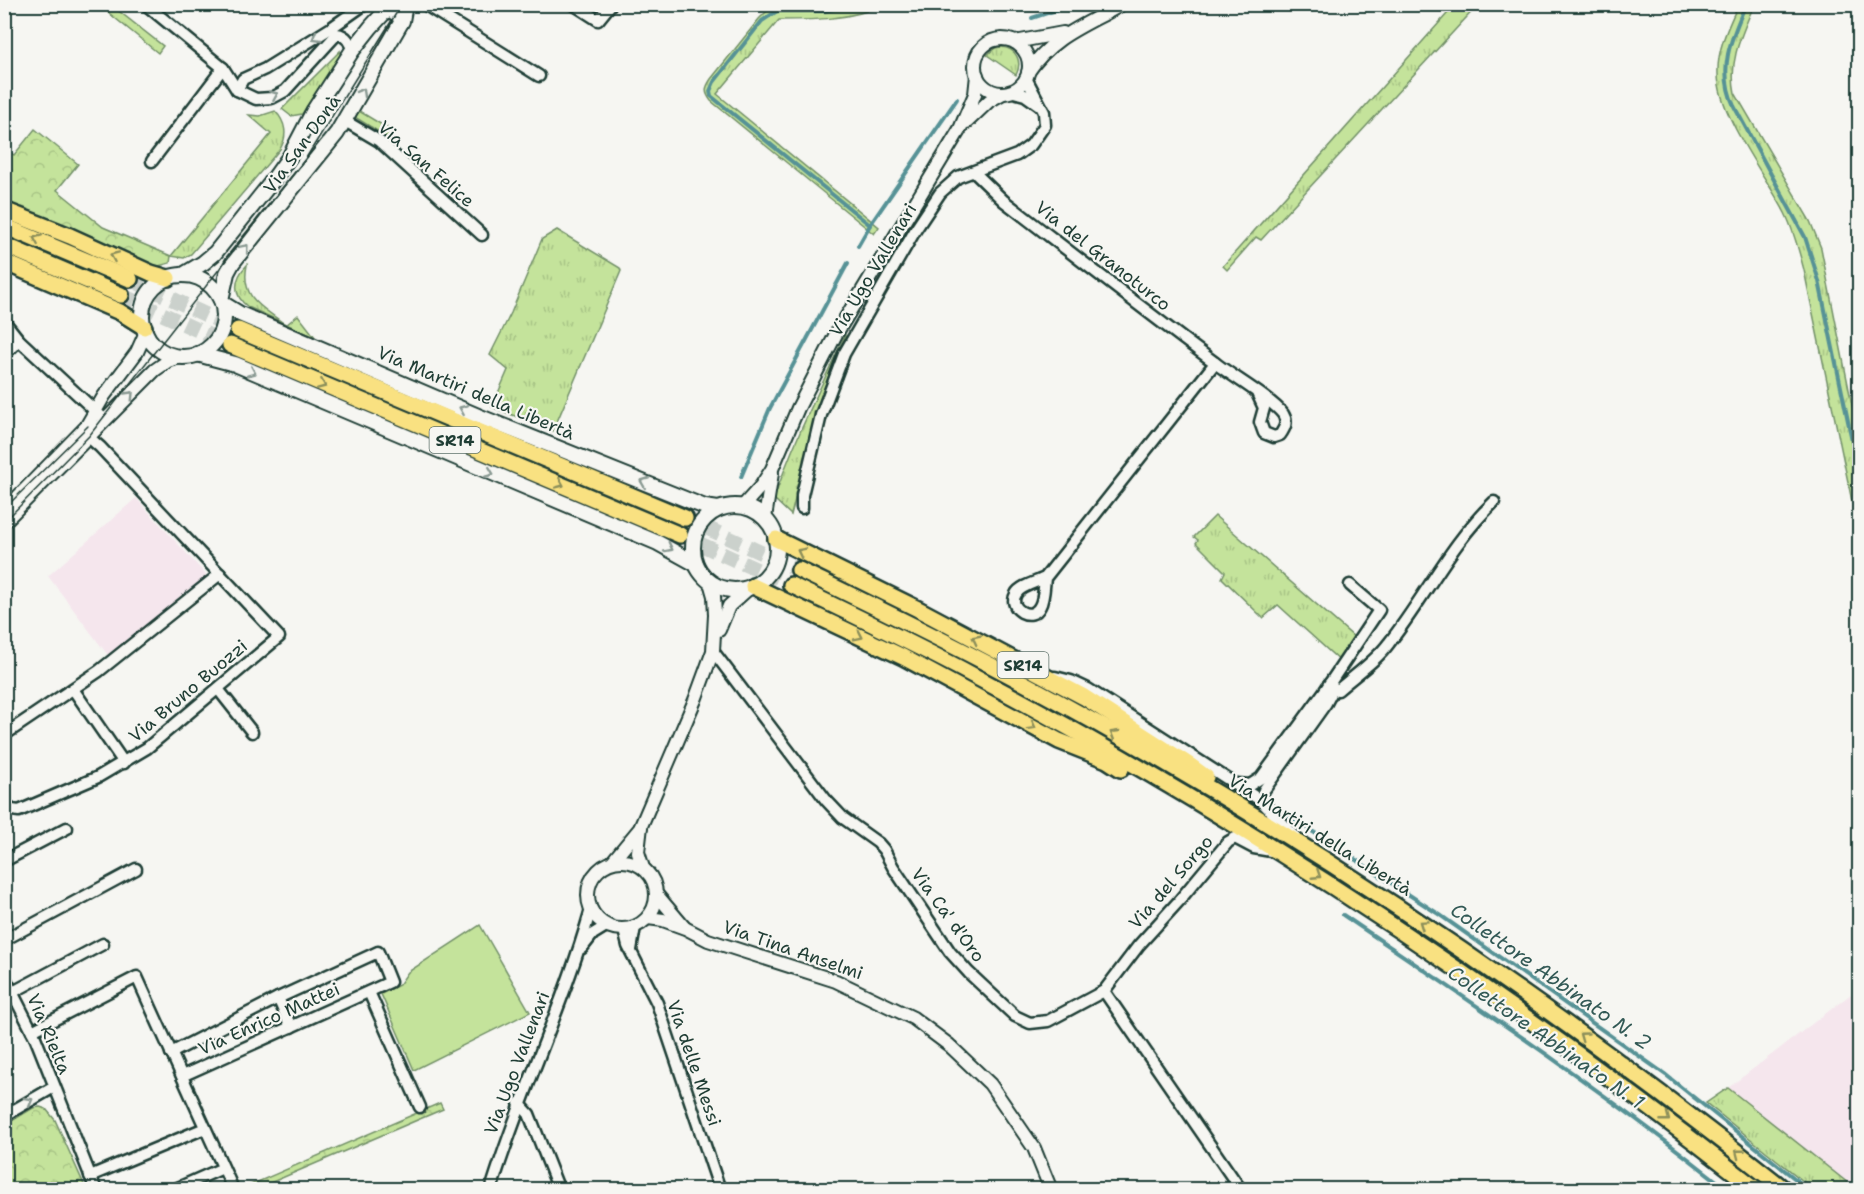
<svg xmlns="http://www.w3.org/2000/svg" width="1864" height="1194" viewBox="0 0 1864 1194" font-family="'Shantell Sans',sans-serif">
  <style>
    .built { fill: #f5e6ed }
    .grass { fill: url(#grass-tufts); stroke: #729068; stroke-width: 1.5 }
    .forest { fill: url(#forest-crowns); stroke: #729068; stroke-width: 1.5 }
    .garden { fill: #c4e39b; stroke: #729068; stroke-width: 1.5 }
    .lines { fill: none; stroke-linecap: round; stroke-linejoin: round }
    .stream { stroke: #579296; stroke-width: 4 }
    .primary-tunnel { stroke: #cbd1cc; stroke-width: 15; stroke-dasharray: 15 8; stroke-linecap: butt }
    .minor-casing { stroke: #1f3d34; stroke-width: 15 }
    .tertiary-casing { stroke: #1f3d34; stroke-width: 16 }
    .secondary-casing { stroke: #1f3d34; stroke-width: 18 }
    .primary-casing { stroke: #1f3d34; stroke-width: 20 }
    .minor { stroke: #f6f6f2; stroke-width: 10 }
    .tertiary { stroke: #f6f6f2; stroke-width: 12 }
    .secondary { stroke: #f6f6f2; stroke-width: 14 }
    .primary { stroke: #f9e181; stroke-width: 15 }
    .tram { stroke: #1f3d34; stroke-width: 1.5 }
    .oneway { stroke: #8a9a93 }
    .oneway2 { stroke: #8c8f5a }
    .labels { text-anchor: middle; stroke-width: 4.5; stroke-linejoin: round; paint-order: stroke }
    .shield { fill: #f6f6f2; stroke: #60746d; stroke-width: 1.5 }
    .shield-label { font-size: 16px; font-weight: bold; fill: #1f3d34 }
    .street-label { font-size: 18px; fill: #1f3d34; stroke: #f6f6f2 }
    .water-label { font-size: 20px; font-style: italic; fill: #325955; stroke: #f6f6f2 }
  </style>
  <defs>
    <pattern id="grass-tufts" width="24" height="20" patternUnits="userSpaceOnUse" patternTransform="scale(1.5)"><rect width="24" height="20" fill="#c4e39b"/><path d="M3 7l-1-3M5 7V3M7 7l1-3M15 17l-1-3M17 17v-4M19 17l1-3" fill="none" stroke="#a8c486"/></pattern>
    <pattern id="forest-crowns" width="20" height="18" patternUnits="userSpaceOnUse" patternTransform="scale(1.5)"><rect width="20" height="18" fill="#c4e39b"/><path d="M2 6a3 3 0 1 1 6 0M12 15a3 3 0 1 1 6 0" fill="none" stroke="#a8c486"/></pattern>
  </defs>
  <rect width="100%" height="100%" fill="#f6f6f2"/>
  <filter id="ink" filterUnits="userSpaceOnUse"><feTurbulence type="fractalNoise" baseFrequency=".0167" numOctaves="2"/><feDisplacementMap in="SourceGraphic" scale="12" xChannelSelector="R" yChannelSelector="G"/><feConvolveMatrix kernelMatrix="1 2 1 2 8 2 1 2 1" color-interpolation-filters="sRGB"/></filter>
  <g filter="url(#ink)">
    <!-- built -->
    <g class="built">
      <path d="M136,498L208,577L110,658L48,576Z"/>
      <path d="M1859,988V1189H1856L1728,1088Z"/>
    </g>
    <!-- grass -->
    <g class="grass">
      <path d="M791,4L883,5C850,20 814,20 779,20L717,94L879,227L874,234L711,101C704,92 705,88 711,79L759,19L771,7Z"/>
      <path d="M1455,5H1478L1261,240L1256,237L1227,270L1223,266Z"/>
      <path d="M1738,5H1754C1742,34 1728,61 1735,93L1810,221L1821,248L1859,440V535L1804,270C1799,251 1794,231 1785,213C1766,176 1718,115 1718,74C1717,49 1728,27 1738,5Z"/>
      <path d="M1001,47C1016,48 1023,61 1016,75L987,55L995,48Z"/>
      <path d="M340,51V56L302,114L291,116L282,109Z"/>
      <path d="M275,111C286,122 288,136 280,149L191,254L184,258L171,256L271,134L249,115L260,116Z"/>
      <path d="M359,111L389,129L392,132L387,137L358,119L355,117Z"/>
      <path d="M557,230L620,268L621,271L553,431L492,407L508,370L490,355L511,313L542,239Z"/>
      <path d="M247,265C240,299 263,307 286,325L298,315L315,337L248,307C232,295 234,278 247,265Z"/>
      <path d="M845,335L846,341L817,414L791,515L774,499C793,442 820,389 845,335Z"/>
      <path d="M1215,516L1355,638L1340,661L1278,605L1263,618L1222,578L1225,572L1196,543L1198,540L1194,537Z"/>
      <path d="M1728,1088L1848,1183L1842,1189H1813L1706,1103Z"/>
    </g>
    <!-- forest -->
    <g class="forest">
      <path d="M99,5H111L163,46L158,53Z"/>
      <path d="M35,129L78,164L57,190L103,227L171,256L170,263L155,267L5,203L4,148L14,155Z"/>
      <path d="M440,1103L443,1109L256,1189L239,1190Z"/>
      <path d="M40,1107L46,1109L55,1120L86,1189H5V1125L33,1108Z"/>
    </g>
    <!-- garden -->
    <path class="garden" d="M480,925L530,1012L414,1070L381,994L399,985L408,972Z"/>
    <g class="lines">
      <!-- stream -->
      <g class="stream">
        <path d="M862,4L823,11H777L762,21L714,82L710,91L711,96L870,225"/>
        <path d="M1746,4C1731,38 1717,70 1734,106L1805,237L1819,281L1860,479"/>
        <path d="M1032,18L1074,4"/>
        <path d="M858,246L870,225L957,99"/>
        <path d="M741,477L770,408L848,263"/>
        <path d="M1269,803L1440,915L1666,1075L1809,1190"/>
        <path d="M1343,915C1474,1004 1605,1091 1728,1190"/>
      </g>
      <!-- primary-tunnel -->
      <g class="primary-tunnel">
        <path d="M130,279L238,330"/>
        <path d="M121,295L230,345"/>
        <path d="M685,518L799,570"/>
        <path d="M680,535L791,585"/>
      </g>
      <defs>
        <g id="minor">
          <path d="M145,4L223,68L237,90L256,99L272,98L285,91L337,34C346,35 351,43 352,51"/>
          <path d="M381,4L402,21"/>
          <path d="M424,4L539,76"/>
          <path d="M573,4L598,20L611,4"/>
          <path d="M237,90L243,79L265,69L331,28L365,4"/>
          <path d="M1010,91L1025,95L1039,105"/>
          <path d="M345,121L379,141L482,235"/>
          <path d="M152,161L223,68"/>
          <path d="M974,172L1004,201C1074,255 1143,309 1214,362C1230,375 1272,399 1283,414C1288,422 1285,428 1280,435L1274,437L1264,433L1260,422L1264,408L1257,393"/>
          <path d="M4,321L19,340L105,420"/>
          <path d="M4,355L19,340"/>
          <path d="M802,508V495L821,415L844,354L916,229L940,193L958,177L1017,155L1031,145L1045,125L1044,112L1026,78"/>
          <path d="M1045,578C1044,586 1044,599 1040,606C1032,623 1007,609 1016,594C1020,586 1037,582 1045,578L1215,363"/>
          <path d="M713,651L826,800L843,818L878,843L884,850L893,867L950,952L969,973L1015,1016L1030,1023L1048,1021L1104,991L1139,945L1178,902L1228,842L1235,838L1254,848L1271,851"/>
          <path d="M1055,677L1071,681L1088,689L1260,800L1295,836"/>
          <path d="M1334,688L1338,690C1355,675 1376,661 1389,643C1426,596 1450,544 1494,502"/>
          <path d="M73,689L124,763"/>
          <path d="M218,689L252,732"/>
          <path d="M4,735L99,671L220,574"/>
          <path d="M1237,784L1250,785L1261,778L1324,692L1379,610L1350,585"/>
          <path d="M1260,800L1264,790L1326,703L1334,688L1329,684"/>
          <path d="M4,804L12,810L19,811L98,777L147,748L279,637L100,447L84,433"/>
          <path d="M4,861L67,828"/>
          <path d="M624,930L628,946L657,1003L720,1190"/>
          <path d="M4,940L136,869"/>
          <path d="M582,948L593,934L606,926"/>
          <path d="M631,950L635,927"/>
          <path d="M4,976L35,1037L96,1190"/>
          <path d="M1104,991L1241,1190"/>
          <path d="M13,992L103,944"/>
          <path d="M369,992L420,1107"/>
          <path d="M32,1031L137,977L233,1189"/>
          <path d="M171,1053L278,998L291,1027"/>
          <path d="M182,1076L390,982L378,952L278,998"/>
          <path d="M519,1103L529,1114L559,1190"/>
          <path d="M4,1116L54,1087"/>
          <path d="M90,1176L205,1128"/>
          <path d="M173,1190L223,1168"/>
          <path d="M491,1190C520,1094 564,1005 591,909"/>
        </g>
        <g id="tertiary">
          <circle cx="1002" cy="66" r="27"/>
          <path d="M1015,42L1063,33"/>
          <path d="M1028,72C1053,35 1085,26 1122,4"/>
          <path d="M967,122L989,101L1003,93"/>
          <path d="M743,506L761,486L772,469L798,408L836,334L960,129L975,94L977,75"/>
          <path d="M4,511L86,427L104,396L137,352L146,332"/>
          <path d="M765,518L772,473"/>
          <path d="M4,522L155,370L168,361L182,356"/>
          <path d="M719,630L729,606L749,588"/>
          <circle cx="622" cy="895" r="34"/>
          <path d="M612,862L641,827"/>
          <path d="M643,868L638,852L641,826L695,700L713,651L715,615L714,596L710,582"/>
          <path d="M657,895L684,927"/>
          <path d="M648,918L663,920L685,928L708,940L836,981L913,1018L949,1045L990,1084L1034,1148L1051,1190"/>
        </g>
        <g id="secondary">
          <path d="M183,275L203,263L215,253L270,184L290,156L314,110L352,51L371,27L392,4"/>
          <circle cx="183" cy="316" r="41"/>
          <path d="M221,300L227,273L233,262L337,133L402,21L405,4"/>
          <path d="M222,303L240,314L478,416L705,507L718,509"/>
          <path d="M197,354L235,364L658,543L696,564"/>
          <circle cx="735" cy="548" r="42"/>
        </g>
        <g id="primary">
          <path d="M4,210L70,236L151,273L168,278"/>
          <path d="M4,226L130,279"/>
          <path d="M4,245L121,295"/>
          <path d="M4,262L120,312L144,327"/>
          <path d="M238,330L685,518"/>
          <path d="M230,345L680,535"/>
          <path d="M776,539L918,609L1084,697L1191,766L1206,777"/>
          <path d="M799,570C869,604 940,638 1009,675C1283,821 1542,996 1785,1190"/>
          <path d="M791,585C853,615 915,644 976,677C1252,823 1511,997 1757,1190"/>
          <path d="M753,586L903,657L1059,741L1107,760L1121,769"/>
        </g>
      </defs>
      <!-- minor casing -->
      <use href="#minor" class="minor-casing"/>
      <!-- tertiary casing -->
      <use href="#tertiary" class="tertiary-casing"/>
      <!-- secondary casing -->
      <use href="#secondary" class="secondary-casing"/>
      <!-- primary casing -->
      <use href="#primary" class="primary-casing"/>
      <!-- minor -->
      <use href="#minor" class="minor"/>
      <!-- tertiary -->
      <use href="#tertiary" class="tertiary"/>
      <!-- secondary -->
      <use href="#secondary" class="secondary"/>
      <!-- primary -->
      <use href="#primary" class="primary"/>
      <!-- tram -->
      <g class="tram">
        <path d="M4,509L88,426"/>
        <path d="M4,522L89,436L306,158L402,4"/>
      </g>
    </g>
    <!-- one-way arrows -->
    <defs><path id="oneway-chevron" d="M-2-3.5L2.5 0L-2 3.5" fill="none" stroke-width="1.6" stroke-linecap="round" stroke-linejoin="round" transform="scale(1.5)"/></defs>
    <g class="oneway">
      <use href="#oneway-chevron" transform="translate(316 37) rotate(149)"/>
      <use href="#oneway-chevron" transform="translate(362 92) rotate(-60)"/>
      <use href="#oneway-chevron" transform="translate(274 95) rotate(-23)"/>
      <use href="#oneway-chevron" transform="translate(245 248) rotate(-50)"/>
      <use href="#oneway-chevron" transform="translate(252 372) rotate(23)"/>
      <use href="#oneway-chevron" transform="translate(130 395) rotate(-46)"/>
      <use href="#oneway-chevron" transform="translate(463 409) rotate(-157)"/>
      <use href="#oneway-chevron" transform="translate(490 473) rotate(22)"/>
      <use href="#oneway-chevron" transform="translate(644 482) rotate(-158)"/>
      <use href="#oneway-chevron" transform="translate(669 548) rotate(27)"/>
      <use href="#oneway-chevron" transform="translate(29 1101) rotate(-30)"/>
    </g>
    <g class="oneway2">
      <use href="#oneway-chevron" transform="translate(37 239) rotate(-157)"/>
      <use href="#oneway-chevron" transform="translate(114 256) rotate(-156)"/>
      <use href="#oneway-chevron" transform="translate(322 385) rotate(23)"/>
      <use href="#oneway-chevron" transform="translate(560 484) rotate(23)"/>
      <use href="#oneway-chevron" transform="translate(801 552) rotate(-153)"/>
      <use href="#oneway-chevron" transform="translate(859 636) rotate(26)"/>
      <use href="#oneway-chevron" transform="translate(976 639) rotate(-153)"/>
      <use href="#oneway-chevron" transform="translate(1032 726) rotate(29)"/>
      <use href="#oneway-chevron" transform="translate(1114 734) rotate(-150)"/>
      <use href="#oneway-chevron" transform="translate(1317 875) rotate(33)"/>
      <use href="#oneway-chevron" transform="translate(1423 924) rotate(-146)"/>
      <use href="#oneway-chevron" transform="translate(1583 1036) rotate(-144)"/>
      <use href="#oneway-chevron" transform="translate(1666 1118) rotate(38)"/>
      <use href="#oneway-chevron" transform="translate(1739 1153) rotate(-142)"/>
    </g>
  </g>
  <g class="labels">
    <!-- shield labels -->
    <g class="shield">
      <rect x="429.5" y="427" width="51" height="26" rx="4.5"/>
      <rect x="997.5" y="652" width="51" height="26" rx="4.5"/>
    </g>
    <g class="shield-label">
      <text x="455" y="446">SR14</text>
      <text x="1023" y="671">SR14</text>
    </g>
    <!-- street labels -->
    <g class="street-label">
      <text transform="translate(302 144) rotate(-54)" y="6">Via San Donà</text>
      <text transform="translate(426 164) rotate(41)" y="6">Via San Felice</text>
      <text transform="translate(1103 256) rotate(38)" y="6">Via del Granoturco</text>
      <text transform="translate(873 270) rotate(-59)" y="6">Via Ugo Vallenari</text>
      <text transform="translate(476 393) rotate(23)" y="6">Via Martiri della Libertà</text>
      <text transform="translate(188 691) rotate(-40)" y="6">Via Bruno Buozzi</text>
      <text transform="translate(1320 835) rotate(32)" y="6">Via Martiri della Libertà</text>
      <text transform="translate(1171 882) rotate(-49)" y="6">Via del Sorgo</text>
      <text transform="translate(948 915) rotate(54)" y="6">Via Ca' d'Oro</text>
      <text transform="translate(793 950) rotate(19)" y="6">Via Tina Anselmi</text>
      <text transform="translate(269 1019) rotate(-24)" y="6">Via Enrico Mattei</text>
      <text transform="translate(49 1034) rotate(67)" y="6">Via Rielta</text>
      <text transform="translate(517 1063) rotate(-69)" y="6">Via Ugo Vallenari</text>
      <text transform="translate(694 1063) rotate(71)" y="6">Via delle Messi</text>
    </g>
    <!-- water labels -->
    <g class="water-label">
      <text transform="translate(1551 976) rotate(35)" y="7">Collettore Abbinato N. 2</text>
      <text transform="translate(1546 1037) rotate(35)" y="7">Collettore Abbinato N. 1</text>
    </g>
  </g>
  <!-- margin -->
  <rect width="1864" height="1194" fill="none" stroke="#f6f6f2" stroke-width="24"/>
  <rect x="12" y="12" width="1840" height="1170" fill="none" stroke="#1f3d34" stroke-width="2" filter="url(#ink)"/>
</svg>
